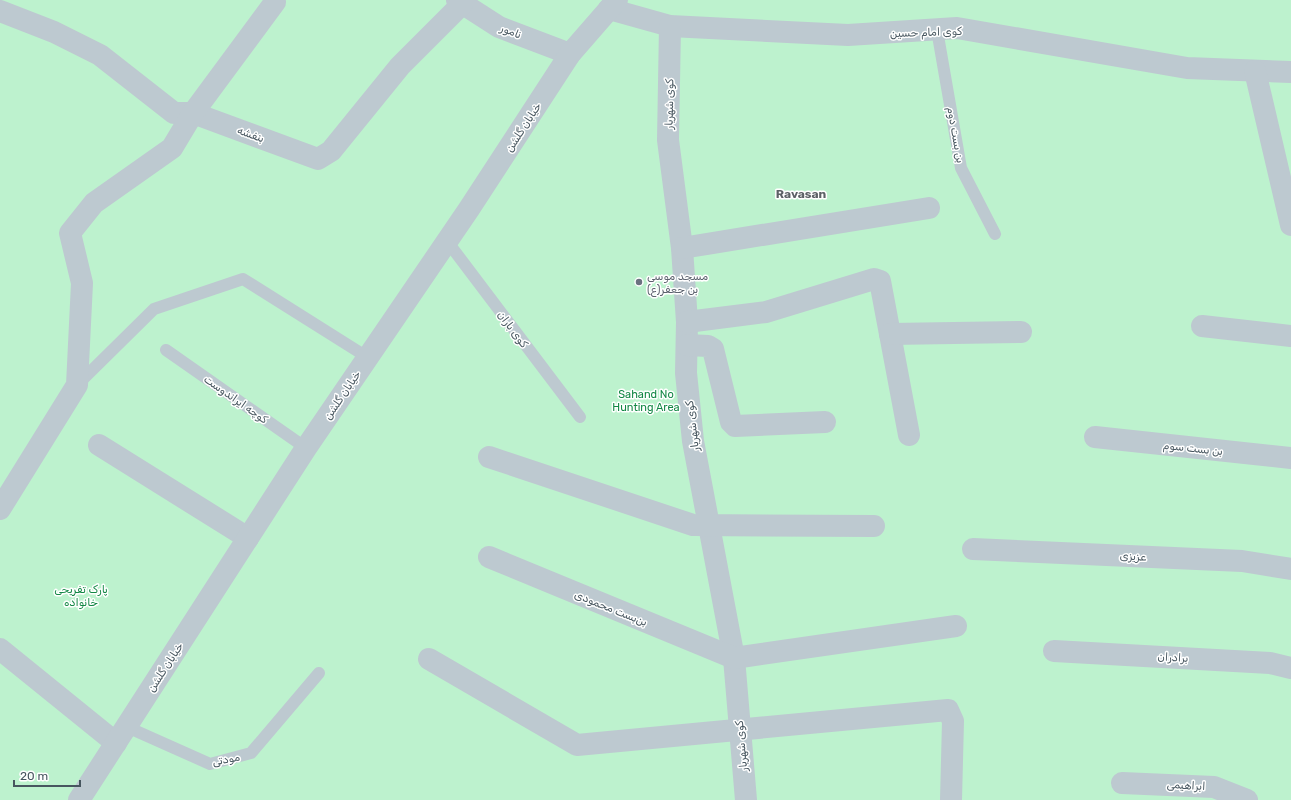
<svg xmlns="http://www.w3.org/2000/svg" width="1291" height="800" viewBox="0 0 1291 800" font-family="Rubik,'Noto Naskh Arabic',sans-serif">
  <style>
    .green { fill: #bdf2ce }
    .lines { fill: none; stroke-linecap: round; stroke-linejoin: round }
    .service { stroke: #bdc9d0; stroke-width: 12 }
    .minor { stroke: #bdc9d0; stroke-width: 22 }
    .tertiary { stroke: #bdc9d0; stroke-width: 22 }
    .worship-dot { fill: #6b7280; stroke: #fff; stroke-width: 1.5 }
    .labels { text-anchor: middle; stroke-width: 3; stroke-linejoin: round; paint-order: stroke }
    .street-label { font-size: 11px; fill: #47565f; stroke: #fff }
    .worship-label { font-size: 11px; fill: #5b616d; stroke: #fff; text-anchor: start }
    .park-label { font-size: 11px; fill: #128744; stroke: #fff }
    .neighbourhood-label { font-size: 12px; font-weight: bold; fill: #5c6166; stroke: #fff }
  </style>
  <rect width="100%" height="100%" fill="#f3f0f1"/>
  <!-- green -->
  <rect class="green" x="0" y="0" width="1291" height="800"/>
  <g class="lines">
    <!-- service -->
    <g class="service">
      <path d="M937,30L961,168L995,234"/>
      <path d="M447,241L580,417"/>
      <path d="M166,350L306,448"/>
      <path d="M77,385L154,309L243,279L367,357"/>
      <path d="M127,727L210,764L251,753L319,673"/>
    </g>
    <!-- minor -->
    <g class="minor">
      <path d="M457,0L499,27L570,54"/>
      <path d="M609,9L670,26L848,35L957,28L1187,68L1291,72"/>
      <path d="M0,11L54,32L100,55L174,113H193L318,159L331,151L400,66L462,4"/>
      <path d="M670,26L668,140L682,248L687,322L686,373L693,441L734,658L746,800"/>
      <path d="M1255,71L1291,225"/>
      <path d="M682,248L929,208"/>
      <path d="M687,322L766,312L874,279L880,281L909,435"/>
      <path d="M1202,326L1291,336"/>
      <path d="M890,334L1021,332"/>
      <path d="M687,345L708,346L713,349L731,422L735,426L825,422"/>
      <path d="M1095,437L1291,458"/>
      <path d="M99,445L248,538"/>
      <path d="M489,457L693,525L874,526"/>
      <path d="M0,509L77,385L82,283L70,233L94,203L172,148L193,113L275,2"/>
      <path d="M973,549L1242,561L1291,569"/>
      <path d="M489,557L734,658L956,626"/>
      <path d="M0,649L116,743"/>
      <path d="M1054,651L1270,663L1291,668"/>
      <path d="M429,659L577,745L948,710L953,721L951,800"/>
      <path d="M1122,783L1214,787L1247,800"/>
    </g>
    <!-- tertiary -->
    <path class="tertiary" d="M79,800L306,448L469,209L570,54L617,0"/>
  </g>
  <!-- markers -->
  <circle class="worship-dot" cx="639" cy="282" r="4"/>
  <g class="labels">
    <!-- street labels -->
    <g class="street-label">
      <text transform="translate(511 31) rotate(22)" y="4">نامور</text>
      <text transform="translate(926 32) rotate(-2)" y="4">کوی امام حسین</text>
      <text transform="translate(669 104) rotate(-89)" y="4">کوی شهریار</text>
      <text transform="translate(523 127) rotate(-57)" y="4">خیابان گلشن</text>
      <text transform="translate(251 134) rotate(20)" y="4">بنفشه</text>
      <text transform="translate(956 135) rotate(80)" y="4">بن بست دوم</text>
      <text transform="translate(513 329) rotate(53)" y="4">کوی باران</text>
      <text transform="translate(342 395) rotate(-56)" y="4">خیابان گلشن</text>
      <text transform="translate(236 399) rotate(35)" y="4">کوچه ایراندوست</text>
      <text transform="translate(692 426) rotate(-97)" y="4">کوی شهریار</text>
      <text transform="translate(1193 448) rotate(6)" y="4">بن بست سوم</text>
      <text transform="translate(1133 556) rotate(3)" y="4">عزیزی</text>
      <text transform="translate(611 608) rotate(22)" y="4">بن‌بست محمودی</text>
      <text transform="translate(1173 657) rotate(3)" y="4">برادران</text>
      <text transform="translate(165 667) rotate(-57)" y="4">خیابان گلشن</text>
      <text transform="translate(741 746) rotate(-95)" y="4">کوی شهریار</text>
      <text transform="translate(226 759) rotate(-11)" y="4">مودتی</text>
      <text transform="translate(1186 785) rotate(3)" y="4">ابراهیمی</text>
    </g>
    <!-- worship labels -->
    <g class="worship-label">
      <text x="647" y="280">مسجد موسی<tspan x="647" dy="13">بن جعفر(ع)</tspan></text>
    </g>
    <!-- park labels -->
    <g class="park-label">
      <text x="646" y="398">Sahand No<tspan x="646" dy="13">Hunting Area</tspan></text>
      <text x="81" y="593">پارک تفریحی<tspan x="81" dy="13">خانواده</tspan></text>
    </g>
    <!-- neighbourhood labels -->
    <g class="neighbourhood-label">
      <text x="801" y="198">Ravasan</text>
    </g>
  </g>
  <!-- scale -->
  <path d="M14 780v6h66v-6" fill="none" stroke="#47565f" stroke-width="2"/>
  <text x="20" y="780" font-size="12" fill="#47565f" stroke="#ffffff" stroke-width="3" paint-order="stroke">20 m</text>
</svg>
